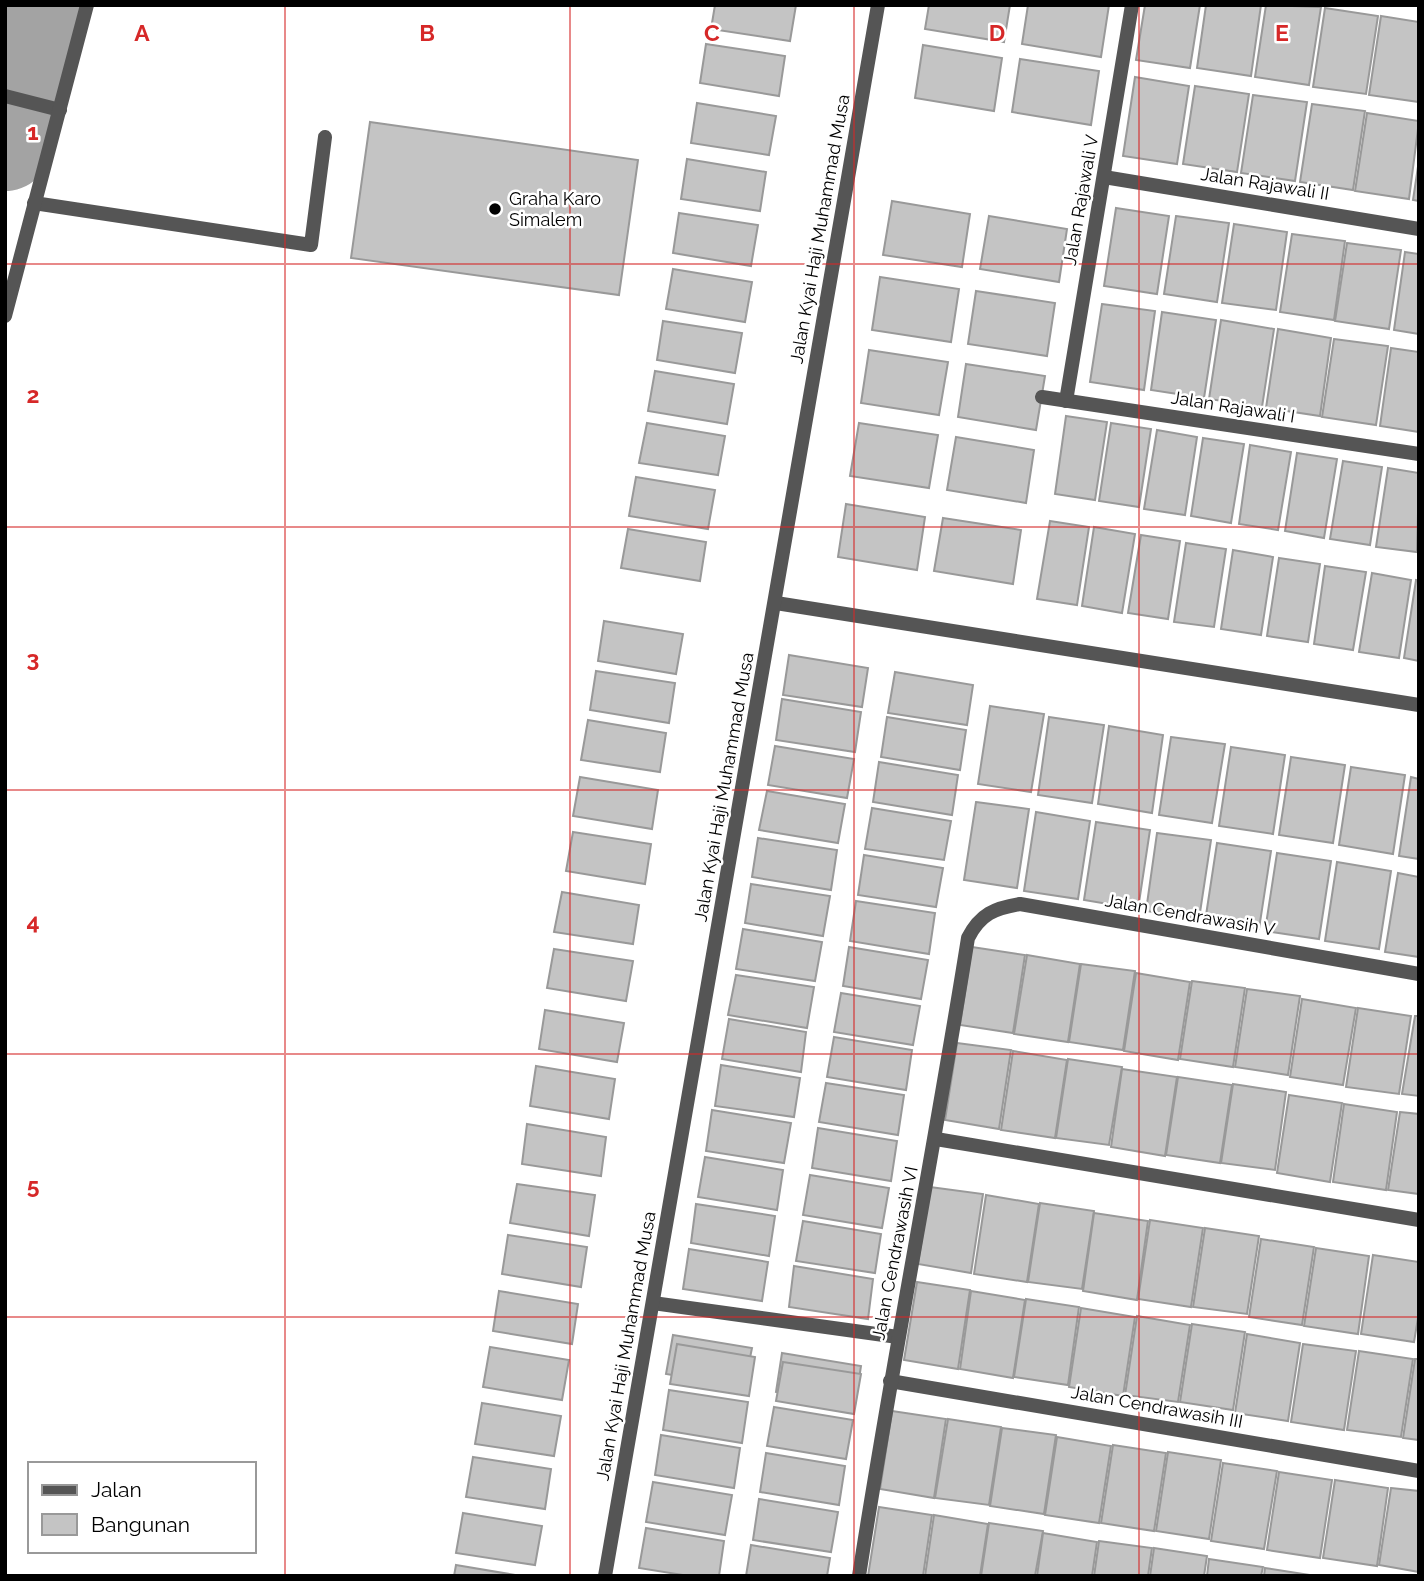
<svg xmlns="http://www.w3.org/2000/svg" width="1424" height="1581" viewBox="0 0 1424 1581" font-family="Raleway,sans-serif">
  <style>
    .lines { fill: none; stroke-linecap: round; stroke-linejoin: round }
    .river { stroke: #a3a3a3; stroke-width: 94 }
    .building { fill: #c4c4c4; stroke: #999; stroke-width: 2 }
    .service { stroke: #555; stroke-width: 14 }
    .minor { stroke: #555; stroke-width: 14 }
    .grid { fill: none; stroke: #d62828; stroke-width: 2; stroke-opacity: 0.55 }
    .poi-dot { fill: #000; stroke: #fff; stroke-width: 2.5 }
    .labels { text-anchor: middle; stroke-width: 5; stroke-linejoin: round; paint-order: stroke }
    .street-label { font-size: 18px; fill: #000; stroke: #fff }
    .poi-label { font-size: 18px; fill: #000; stroke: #fff; text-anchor: start }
    .grid-label { font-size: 23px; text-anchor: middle; font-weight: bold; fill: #d62828; stroke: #fff; stroke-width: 5; stroke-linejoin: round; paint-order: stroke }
  </style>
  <rect width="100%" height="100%" fill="#fff"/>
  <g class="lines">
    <!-- river -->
    <path class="river" d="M5,144L38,5"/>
  </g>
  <!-- building -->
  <g class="building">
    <path d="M715,5H796L790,41L711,29Z"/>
    <path d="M929,5H1010L1004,42L925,29Z"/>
    <path d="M1028,5H1109L1101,57L1022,44Z"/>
    <path d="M1145,5H1200L1190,68L1136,60Z"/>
    <path d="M1206,5H1261L1251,76L1197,68Z"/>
    <path d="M1266,5L1321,7L1309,85L1255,77Z"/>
    <path d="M1325,8L1378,16L1366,94L1313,87Z"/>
    <path d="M1381,16L1419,22V102L1369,95Z"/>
    <path d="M706,44L785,56L779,96L700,83Z"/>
    <path d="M923,45L1002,58L994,111L915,98Z"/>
    <path d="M1020,59L1099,71L1091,125L1012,112Z"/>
    <path d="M1135,77L1189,86L1177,164L1123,156Z"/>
    <path d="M1195,86L1249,94L1237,172L1183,164Z"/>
    <path d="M1253,95L1307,102L1295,181L1241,173Z"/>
    <path d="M697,103L776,116L769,155L691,143Z"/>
    <path d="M1312,104L1365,111L1353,190L1300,182Z"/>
    <path d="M1367,113L1419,121L1409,199L1355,191Z"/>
    <path d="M370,122L638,160L619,295L351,258Z"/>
    <path d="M687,159L766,172L760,211L681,199Z"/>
    <path d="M1419,160V201L1413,200Z"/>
    <path d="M892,201L970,214L962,267L883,255Z"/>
    <path d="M1116,208L1169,216L1157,294L1104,286Z"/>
    <path d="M679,213L758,225L751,266L673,253Z"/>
    <path d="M989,216L1067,229L1059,282L980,269Z"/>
    <path d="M1176,216L1229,223L1217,302L1164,294Z"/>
    <path d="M1234,224L1287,232L1276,310L1222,303Z"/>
    <path d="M1292,234L1345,241L1334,320L1280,312Z"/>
    <path d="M1347,243L1401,250L1389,329L1335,321Z"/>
    <path d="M1405,252L1419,254V334L1394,330Z"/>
    <path d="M673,269L752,282L745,322L666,309Z"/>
    <path d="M880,277L959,289L951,342L872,330Z"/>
    <path d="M976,291L1055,303L1047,356L968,344Z"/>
    <path d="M1102,304L1155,311L1144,390L1090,382Z"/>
    <path d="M1162,312L1216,320L1204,398L1151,390Z"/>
    <path d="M1221,320L1274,329L1262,407L1209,399Z"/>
    <path d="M663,321L742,333L735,373L657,360Z"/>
    <path d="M1278,329L1331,338L1320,416L1266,408Z"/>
    <path d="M1334,339L1388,346L1376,425L1322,417Z"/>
    <path d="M1391,348L1419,352V432L1380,426Z"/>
    <path d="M869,350L948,362L939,415L861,403Z"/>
    <path d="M966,364L1045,376L1036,430L958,417Z"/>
    <path d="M655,371L734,384L727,424L648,411Z"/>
    <path d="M1066,416L1107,422L1095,500L1055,494Z"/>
    <path d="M647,423L725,436L718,475L639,463Z"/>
    <path d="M859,423L938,435L929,488L850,476Z"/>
    <path d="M1111,423L1151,429L1139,507L1099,501Z"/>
    <path d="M1157,430L1197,437L1185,515L1144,509Z"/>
    <path d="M956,437L1034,450L1026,503L947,490Z"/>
    <path d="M1203,438L1244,444L1231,523L1191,516Z"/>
    <path d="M1250,445L1291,452L1278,530L1239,524Z"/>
    <path d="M1297,453L1337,459L1324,538L1285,531Z"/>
    <path d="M1343,461L1382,467L1370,545L1330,539Z"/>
    <path d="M1388,468L1419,473L1417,552L1376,547Z"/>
    <path d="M636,477L715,490L708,529L629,516Z"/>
    <path d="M846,504L925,517L917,570L838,557Z"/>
    <path d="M943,518L1021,530L1013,584L934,571Z"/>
    <path d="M1050,521L1089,527L1077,605L1037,599Z"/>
    <path d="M1094,527L1135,534L1122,613L1082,606Z"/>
    <path d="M628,529L706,542L700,581L621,568Z"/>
    <path d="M1141,535L1180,541L1168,619L1128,613Z"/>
    <path d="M1186,543L1226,549L1214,627L1174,622Z"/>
    <path d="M1233,550L1273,557L1261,635L1221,629Z"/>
    <path d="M1279,558L1320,564L1308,642L1267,636Z"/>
    <path d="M1325,566L1366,572L1353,650L1314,644Z"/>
    <path d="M1372,573L1411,580L1399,658L1359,652Z"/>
    <path d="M1416,580L1419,581V661L1404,658Z"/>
    <path d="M604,621L683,634L676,674L598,661Z"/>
    <path d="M789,655L868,668L862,707L783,695Z"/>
    <path d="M596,671L675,683L669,723L590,710Z"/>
    <path d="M895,672L973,685L967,725L888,713Z"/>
    <path d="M782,699L861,712L855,752L776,740Z"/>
    <path d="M990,706L1044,714L1031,792L978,784Z"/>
    <path d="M887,717L966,730L960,770L881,757Z"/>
    <path d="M1049,717L1104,725L1092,803L1038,795Z"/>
    <path d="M588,720L666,733L660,772L581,760Z"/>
    <path d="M1109,726L1163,735L1152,813L1098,804Z"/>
    <path d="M1171,737L1225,744L1212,823L1159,815Z"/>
    <path d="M775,746L854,759L847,798L768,785Z"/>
    <path d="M1231,747L1285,755L1273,834L1219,826Z"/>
    <path d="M1291,757L1345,765L1333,843L1279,835Z"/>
    <path d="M879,762L958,775L952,815L873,802Z"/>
    <path d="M1351,767L1405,775L1393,854L1339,845Z"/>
    <path d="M580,777L658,790L652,829L573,816Z"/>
    <path d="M1411,777L1419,779V859L1399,856Z"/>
    <path d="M767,791L845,804L838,843L759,830Z"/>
    <path d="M976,802L1029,809L1017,888L964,880Z"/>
    <path d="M872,808L951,821L944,860L865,849Z"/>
    <path d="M1036,812L1090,821L1078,899L1024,891Z"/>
    <path d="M1096,822L1150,830L1138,909L1084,900Z"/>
    <path d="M573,832L651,844L645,884L566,871Z"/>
    <path d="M1157,833L1211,840L1199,919L1146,911Z"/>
    <path d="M758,838L837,850L831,890L752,877Z"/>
    <path d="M1217,843L1271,851L1259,929L1205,922Z"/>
    <path d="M1277,853L1331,861L1319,939L1265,931Z"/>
    <path d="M864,855L943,868L936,907L858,895Z"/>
    <path d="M1337,862L1391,871L1379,949L1325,941Z"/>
    <path d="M1398,873L1419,877V957L1385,952Z"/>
    <path d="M751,884L830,896L823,936L745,923Z"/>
    <path d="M562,892L639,905L633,944L554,932Z"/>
    <path d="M856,901L935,913L929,954L850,941Z"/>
    <path d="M743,929L822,942L815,981L736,969Z"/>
    <path d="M849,947L928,960L921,999L843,986Z"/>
    <path d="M972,947L1025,955L1013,1033L960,1025Z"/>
    <path d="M554,949L633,961L626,1001L547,988Z"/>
    <path d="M1027,955L1080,964L1068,1042L1014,1034Z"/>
    <path d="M1081,964L1135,971L1123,1050L1069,1042Z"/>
    <path d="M1136,973L1190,982L1178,1060L1124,1051Z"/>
    <path d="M736,975L814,987L807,1028L728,1015Z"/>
    <path d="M1192,981L1245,988L1233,1067L1180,1059Z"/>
    <path d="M1247,989L1300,996L1288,1075L1235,1067Z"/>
    <path d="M841,993L920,1006L913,1045L834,1032Z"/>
    <path d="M1302,999L1356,1008L1343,1085L1290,1077Z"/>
    <path d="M1358,1008L1411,1016L1399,1094L1346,1087Z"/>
    <path d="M545,1010L624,1023L617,1062L539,1049Z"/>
    <path d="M1415,1016H1419V1096L1402,1094Z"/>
    <path d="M729,1019L806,1032L801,1072L722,1059Z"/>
    <path d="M834,1037L912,1050L906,1090L827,1077Z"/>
    <path d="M957,1043L1011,1050L999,1129L945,1120Z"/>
    <path d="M1013,1051L1067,1060L1055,1138L1001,1130Z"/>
    <path d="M1068,1059L1122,1067L1109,1145L1056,1138Z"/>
    <path d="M721,1065L800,1078L794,1117L715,1106Z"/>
    <path d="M536,1066L615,1079L609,1119L530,1106Z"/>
    <path d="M1122,1069L1177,1077L1165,1156L1111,1147Z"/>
    <path d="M1178,1077L1232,1085L1220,1163L1166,1155Z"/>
    <path d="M826,1083L904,1095L898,1135L819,1122Z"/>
    <path d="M1233,1084L1286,1092L1275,1170L1221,1163Z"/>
    <path d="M1289,1095L1342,1103L1330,1182L1277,1173Z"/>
    <path d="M1344,1104L1397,1112L1386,1190L1333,1182Z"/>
    <path d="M712,1110L791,1123L784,1163L706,1151Z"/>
    <path d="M1400,1112L1419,1114V1194L1388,1190Z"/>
    <path d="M527,1124L606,1137L601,1176L522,1164Z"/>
    <path d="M818,1128L897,1141L891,1181L812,1168Z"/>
    <path d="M705,1157L783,1170L777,1210L698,1197Z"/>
    <path d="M810,1175L889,1188L882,1228L803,1215Z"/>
    <path d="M517,1184L595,1195L589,1236L510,1223Z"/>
    <path d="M930,1187L983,1194L971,1273L918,1264Z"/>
    <path d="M986,1195L1039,1204L1027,1282L974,1274Z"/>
    <path d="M1040,1203L1094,1211L1082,1289L1028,1282Z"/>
    <path d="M696,1204L775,1216L769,1256L691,1243Z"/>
    <path d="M1094,1213L1148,1221L1137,1300L1083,1291Z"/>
    <path d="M1150,1220L1203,1228L1191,1307L1138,1299Z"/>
    <path d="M803,1221L881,1234L875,1273L796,1261Z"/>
    <path d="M1205,1228L1259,1236L1247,1314L1193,1307Z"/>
    <path d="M508,1235L587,1247L581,1287L502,1274Z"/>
    <path d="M1261,1239L1314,1247L1302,1325L1249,1317Z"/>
    <path d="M1316,1248L1369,1256L1358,1334L1304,1326Z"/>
    <path d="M689,1249L768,1262L762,1301L683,1289Z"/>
    <path d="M1373,1255L1419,1262V1312L1414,1342L1361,1334Z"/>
    <path d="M794,1266L873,1279L868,1319L789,1307Z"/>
    <path d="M917,1282L970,1290L958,1369L904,1360Z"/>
    <path d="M499,1291L578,1304L572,1344L493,1331Z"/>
    <path d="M971,1291L1025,1300L1013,1378L960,1369Z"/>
    <path d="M1026,1299L1079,1307L1068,1385L1014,1377Z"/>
    <path d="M1081,1308L1135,1317L1123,1396L1069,1387Z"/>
    <path d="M1137,1316L1190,1325L1178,1402L1125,1395Z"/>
    <path d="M1192,1324L1245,1332L1233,1410L1180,1402Z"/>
    <path d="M1247,1334L1300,1343L1288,1421L1235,1413Z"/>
    <path d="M673,1335L752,1348L744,1387L666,1374Z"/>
    <path d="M677,1344L755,1357L749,1396L670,1384Z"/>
    <path d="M1303,1344L1356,1351L1344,1430L1291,1422Z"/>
    <path d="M490,1347L569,1360L562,1400L483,1387Z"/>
    <path d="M1359,1351L1413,1359L1401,1437L1347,1430Z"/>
    <path d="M782,1353L861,1366L855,1405L776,1392Z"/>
    <path d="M1415,1359H1419V1440L1403,1438Z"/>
    <path d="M783,1362L861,1374L854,1414L776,1401Z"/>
    <path d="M669,1390L748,1402L742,1443L663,1430Z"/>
    <path d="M482,1403L561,1416L554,1456L475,1444Z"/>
    <path d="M774,1407L853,1420L846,1459L767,1446Z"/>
    <path d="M892,1411L946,1419L934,1498L880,1489Z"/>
    <path d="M948,1419L1001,1427L989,1505L935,1498Z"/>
    <path d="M1002,1428L1056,1435L1044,1514L990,1506Z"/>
    <path d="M661,1435L740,1448L734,1488L655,1475Z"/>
    <path d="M1057,1437L1111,1446L1099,1523L1045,1515Z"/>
    <path d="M1113,1445L1166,1453L1154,1531L1101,1523Z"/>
    <path d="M1168,1452L1221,1460L1209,1539L1156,1531Z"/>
    <path d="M766,1453L845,1466L839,1505L760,1492Z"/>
    <path d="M473,1457L551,1469L545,1509L466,1497Z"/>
    <path d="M1223,1463L1277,1471L1264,1549L1211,1541Z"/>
    <path d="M1279,1472L1332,1480L1320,1558L1267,1550Z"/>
    <path d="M1335,1480L1388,1488L1377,1566L1323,1558Z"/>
    <path d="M653,1482L732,1495L725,1535L646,1522Z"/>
    <path d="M1391,1488L1419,1491V1572L1379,1565Z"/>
    <path d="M759,1499L838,1512L831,1552L753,1540Z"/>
    <path d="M879,1507L932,1515L923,1576H868Z"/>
    <path d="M463,1513L542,1526L535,1565L456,1553Z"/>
    <path d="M934,1515L988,1524L980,1576H925Z"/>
    <path d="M989,1523L1043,1531L1035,1576H981Z"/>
    <path d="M646,1528L724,1541L719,1576H689L639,1568Z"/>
    <path d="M1043,1533L1097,1542L1092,1576H1037Z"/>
    <path d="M1099,1541L1152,1548L1148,1576H1094Z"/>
    <path d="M751,1545L830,1558L827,1576H746Z"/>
    <path d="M1154,1548L1207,1556L1204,1576H1150Z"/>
    <path d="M1209,1559L1263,1567L1261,1576H1207Z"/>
    <path d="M456,1565L521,1576H454Z"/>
    <path d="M1265,1568L1316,1576H1264Z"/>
  </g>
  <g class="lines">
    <!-- service -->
    <path class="service" d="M34,203L311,245L325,137"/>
    <!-- minor -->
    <g class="minor">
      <path d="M5,96L60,110"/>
      <path d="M1104,177L1419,229"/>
      <path d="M5,316L87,5"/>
      <path d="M1042,397L1419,454"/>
      <path d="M1066,401L1132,5"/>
      <path d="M776,603L1419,705"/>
      <path d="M936,1139L1419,1220"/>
      <path d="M653,1303L898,1337"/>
      <path d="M890,1381L1419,1471"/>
      <path d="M605,1576L878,5"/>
      <path d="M859,1576C892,1363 934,1151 968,938C980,914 995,908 1020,904L1419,974"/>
    </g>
  </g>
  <!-- grid -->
  <path class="grid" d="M285,5V1576M570,5V1576M854,5V1576M1139,5V1576M5,264H1419M5,527H1419M5,790H1419M5,1054H1419M5,1317H1419"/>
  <!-- markers -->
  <circle class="poi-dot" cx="495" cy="209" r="7"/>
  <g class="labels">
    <!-- street labels -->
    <g class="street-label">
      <text transform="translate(1265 184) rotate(9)" y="6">Jalan Rajawali II</text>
      <text transform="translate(1081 200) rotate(-80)" y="6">Jalan Rajawali V</text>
      <text transform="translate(820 229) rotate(-80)" y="6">Jalan Kyai Haji Muhammad Musa</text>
      <text transform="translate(1233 407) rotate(9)" y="6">Jalan Rajawali I</text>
      <text transform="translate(724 787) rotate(-80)" y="6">Jalan Kyai Haji Muhammad Musa</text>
      <text transform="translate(1190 915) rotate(10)" y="6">Jalan Cendrawasih V</text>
      <text transform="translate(895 1253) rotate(-79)" y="6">Jalan Cendrawasih VI</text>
      <text transform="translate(626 1346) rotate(-80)" y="6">Jalan Kyai Haji Muhammad Musa</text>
      <text transform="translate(1157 1407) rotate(10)" y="6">Jalan Cendrawasih III</text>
    </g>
    <!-- poi labels -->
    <g class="poi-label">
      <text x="509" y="205">Graha Karo<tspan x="509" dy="21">Simalem</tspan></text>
    </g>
  </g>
  <g class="grid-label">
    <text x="142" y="41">A</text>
    <text x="427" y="41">B</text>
    <text x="712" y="41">C</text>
    <text x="997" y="41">D</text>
    <text x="1282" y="41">E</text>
    <text x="33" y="140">1</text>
    <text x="33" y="403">2</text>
    <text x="33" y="667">3</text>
    <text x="33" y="930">4</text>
    <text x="33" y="1194">5</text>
  </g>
  <!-- border -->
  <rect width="1424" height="1581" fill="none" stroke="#000000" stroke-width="14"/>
  <!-- legend -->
  <rect x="28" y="1462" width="228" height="91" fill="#ffffff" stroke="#999999" stroke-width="2"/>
  <rect x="42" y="1485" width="35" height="10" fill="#555555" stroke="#999999" stroke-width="2"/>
  <text x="91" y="1497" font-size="21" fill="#000000">Jalan</text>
  <rect x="42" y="1514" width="35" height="21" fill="#c4c4c4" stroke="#999999" stroke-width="2"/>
  <text x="91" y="1532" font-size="21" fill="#000000">Bangunan</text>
</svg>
